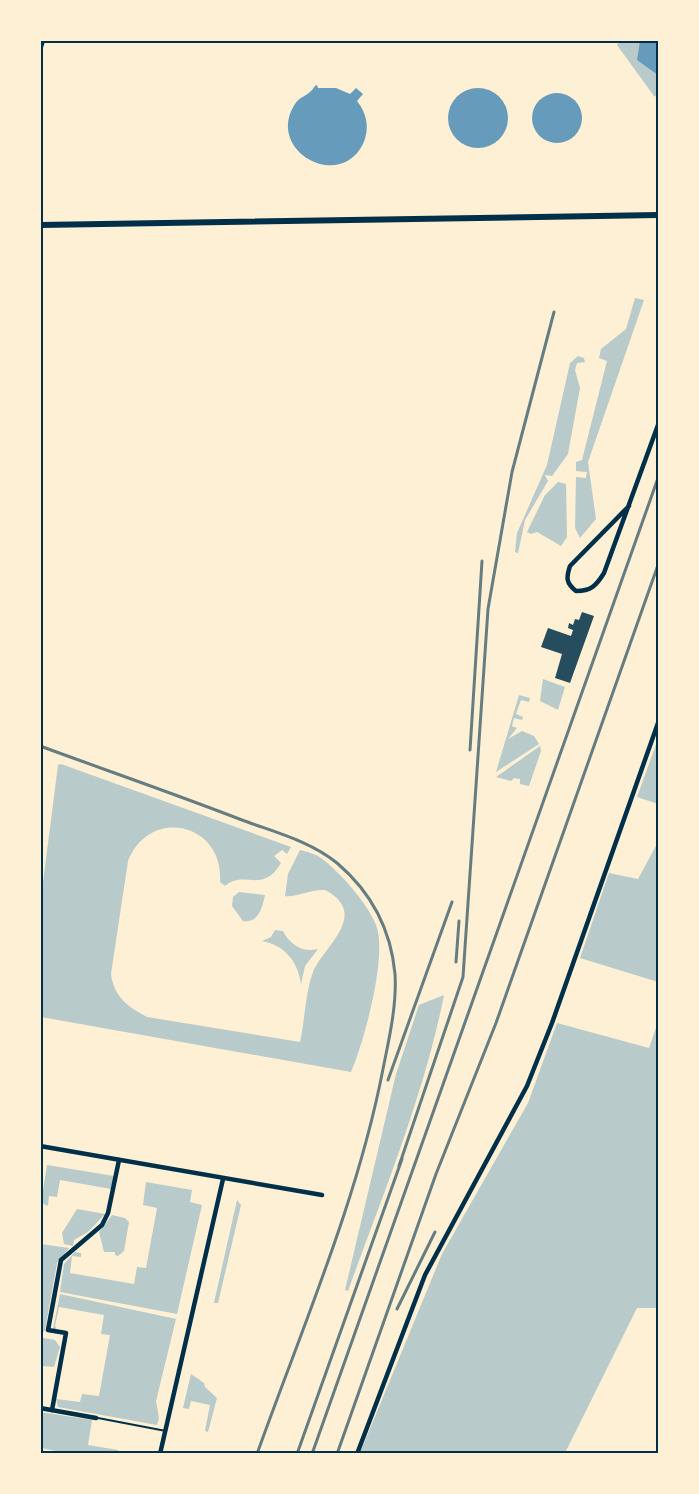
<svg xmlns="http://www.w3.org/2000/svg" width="699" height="1494" viewBox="0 0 699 1494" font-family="'Crimson Pro',serif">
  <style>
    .green { fill: #b9caca }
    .water { fill: #669bbc }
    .building { fill: #264d5e }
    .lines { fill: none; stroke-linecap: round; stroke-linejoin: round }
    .service { stroke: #003049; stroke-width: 2 }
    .minor { stroke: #003049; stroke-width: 4.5 }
    .tertiary { stroke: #003049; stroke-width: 6 }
    .rail { stroke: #657d81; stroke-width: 3 }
    .neatline { fill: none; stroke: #003049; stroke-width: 2 }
  </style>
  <rect width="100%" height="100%" fill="#fdf0d5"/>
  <!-- green -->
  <g class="green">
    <path d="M620,41H658V97L654,96L617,45Z"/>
    <path d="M635,298L644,300L588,462L596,519L580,538L575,528L576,477L586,478L587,472L576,471V462L582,460L607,361L599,358L601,349L626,329Z"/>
    <path d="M578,356L584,358L585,362L577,363L575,370L580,388L568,454L552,476L545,475L548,481L525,520L518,553L515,552L517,533L547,465L570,363Z"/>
    <path d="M558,482L566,484L567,537L561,546L537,532L531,534L527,532L545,495Z"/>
    <path d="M543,679L565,687L558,710L540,701Z"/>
    <path d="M519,695L530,698L529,702L521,700L516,714L523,717L522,720L514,718L512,726L517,728L508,739L522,731L534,736L539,744L496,772Z"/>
    <path d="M658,739V804L637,797Z"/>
    <path d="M540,746L541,751L529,786L520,784V779L514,778L511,781L496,777Z"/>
    <path d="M61,764L291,847L287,854L282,850L274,856L281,863C262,895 245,869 225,886L220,882C224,823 150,806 128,861L111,974C114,997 128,1007 147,1017L300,1042C305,1020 305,994 313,972C323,947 371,914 325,890C310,889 295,898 285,896L288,874L300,850C307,852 316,854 321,858C340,872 368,904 376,925C388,955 364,1042 351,1072L41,1017V898L58,765Z"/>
    <path d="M658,842V982L580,958L609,873L638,879Z"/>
    <path d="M239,892L265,895C262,908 259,923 243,921L232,906L233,897Z"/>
    <path d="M275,930L283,931C290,945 303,953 318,949L305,966L301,984C298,961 284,945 262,941L271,937Z"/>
    <path d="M444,995C424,1096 383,1194 348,1291L345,1290L396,1074L419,1005Z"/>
    <path d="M658,1022V1308H637L565,1453H360L442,1254L528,1103L557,1023L649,1048Z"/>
    <path d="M47,1165L114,1176L111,1189L60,1180L57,1197L49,1196L48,1206L41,1203Z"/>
    <path d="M146,1182L192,1190L190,1202L202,1205L177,1314L60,1292L64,1264L75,1252L81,1253V1257L72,1256L70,1273L134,1284L137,1267L146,1268L157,1208L143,1205Z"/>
    <path d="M237,1200L241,1205L218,1303H214Z"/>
    <path d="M77,1209L105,1214L88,1232L74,1240L73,1246L64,1244L62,1233Z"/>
    <path d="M112,1215L125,1218L129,1222L124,1251L118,1256L115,1255V1252H104L99,1232Z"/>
    <path d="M41,1244L69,1248L57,1263L45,1330L41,1335Z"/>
    <path d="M60,1294L176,1319L156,1401L159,1418L157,1425L58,1407L56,1399L80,1402L82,1394L99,1396L110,1335L101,1334L104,1315L59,1307L55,1326L57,1330L53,1329Z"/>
    <path d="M44,1338L55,1340L60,1347L54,1367L41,1366V1339Z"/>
    <path d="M191,1374L204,1383L205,1387L217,1398L208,1432L205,1431L210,1405L191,1401L189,1409L183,1408Z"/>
    <path d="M40,1412L92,1420L88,1445L118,1450V1453H66L41,1448Z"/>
  </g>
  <!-- water -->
  <g class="water">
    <path d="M640,41H658V75L637,60Z"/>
    <path d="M317,85L318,88H336L350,94L356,88L363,94L357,101C367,113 370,129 363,144C339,192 265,150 295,104C299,97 307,96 312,90C314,88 314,86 317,85Z"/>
    <circle cx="478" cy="118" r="30"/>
    <circle cx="557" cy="118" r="25"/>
  </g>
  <!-- building -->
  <path class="building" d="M582,612L594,616L570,683L555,678L562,654L541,647L548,628L571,636L573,630L568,628L569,623L573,625L575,619L579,620Z"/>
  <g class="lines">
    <!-- service -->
    <path class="service" d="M98,1418L166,1431"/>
    <!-- minor -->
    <g class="minor">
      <path d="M40,50L43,40"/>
      <path d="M629,506L570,566C566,578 566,583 576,591C591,591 596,586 604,573L658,425"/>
      <path d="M40,1146L322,1195"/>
      <path d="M40,1408L96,1418"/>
      <path d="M52,1410L66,1333L48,1330L61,1260L102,1225L108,1213L119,1160"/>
      <path d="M160,1454L223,1179"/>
      <path d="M357,1454L425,1275L527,1086L552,1023L658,723"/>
    </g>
    <!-- tertiary -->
    <path class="tertiary" d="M40,225L658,215"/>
    <!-- rail -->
    <g class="rail">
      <path d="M40,746C108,771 175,794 242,820C274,832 310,841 337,863C371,892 391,930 395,974C397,1005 389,1039 383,1069C358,1199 302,1328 257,1454"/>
      <path d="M470,750L482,561"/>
      <path d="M456,962L459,921"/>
      <path d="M388,1080L452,902"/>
      <path d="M399,1166L463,977L488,609L512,472L554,312"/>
      <path d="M397,1309L435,1232"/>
      <path d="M297,1454L402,1159"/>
      <path d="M312,1454L658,478"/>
      <path d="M337,1454L436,1174L496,1023L658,565"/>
    </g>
  </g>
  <!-- border -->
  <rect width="699" height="1494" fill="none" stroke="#fdf0d5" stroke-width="84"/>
  <rect x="42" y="42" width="615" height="1410" class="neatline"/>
</svg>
